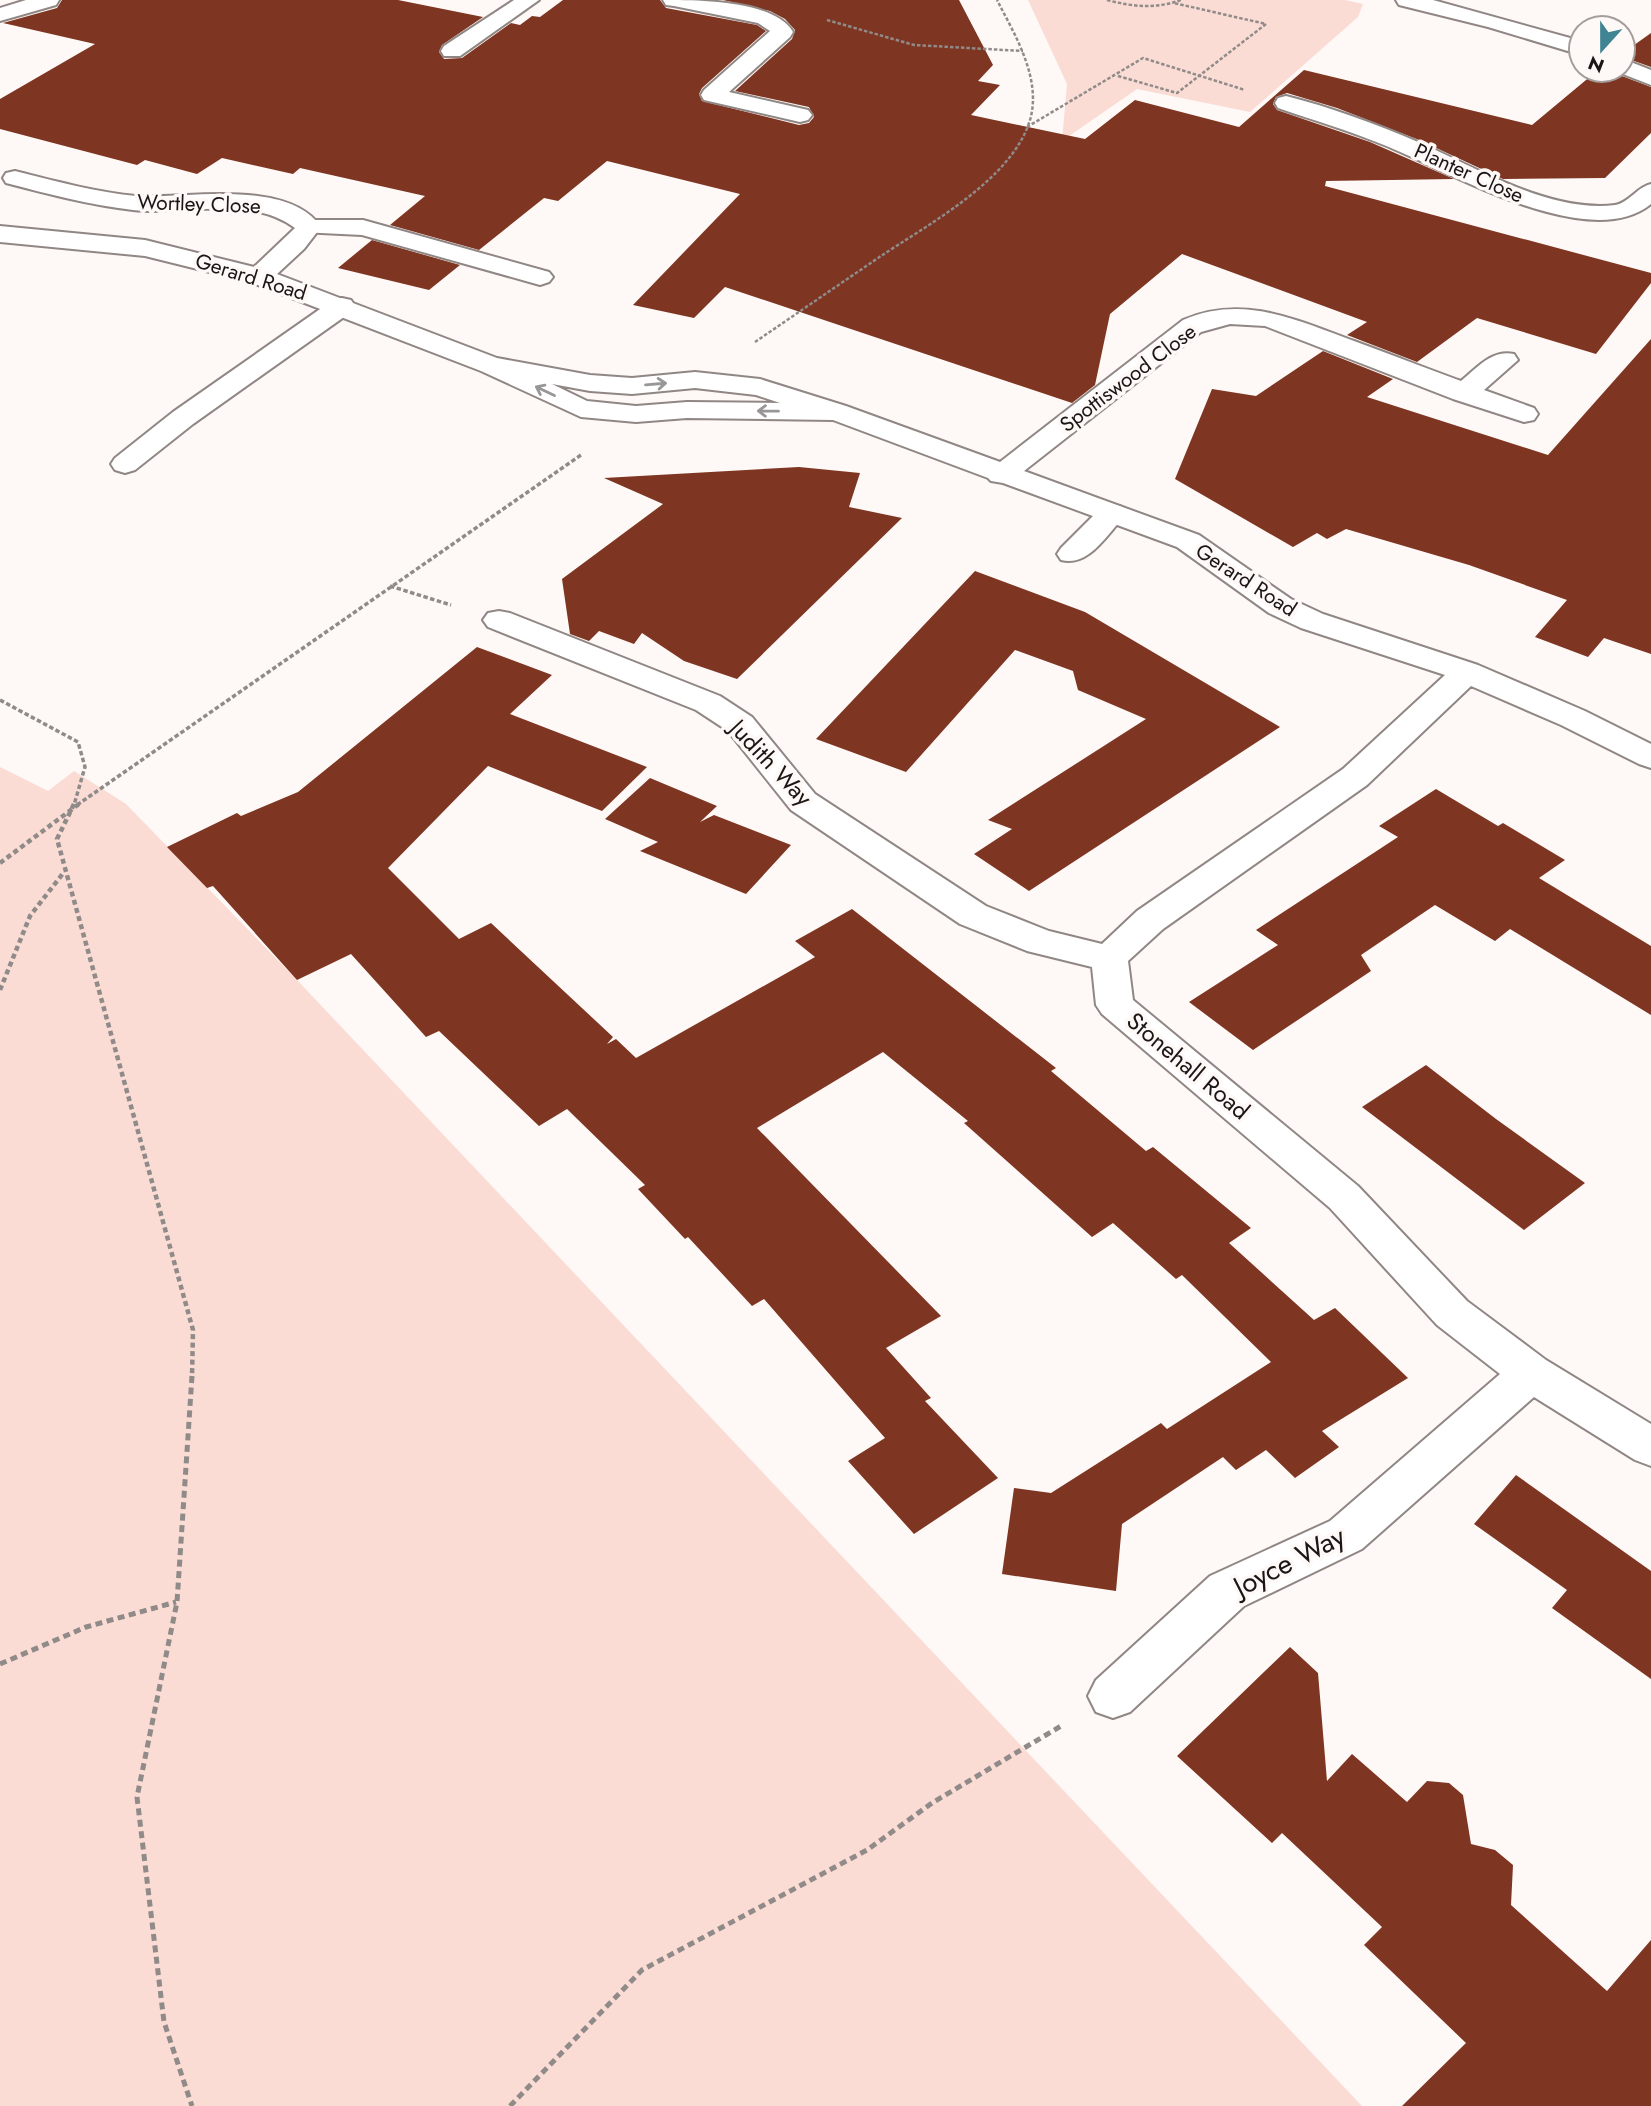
<svg xmlns="http://www.w3.org/2000/svg" width="1651" height="2106" viewBox="0 0 1651 2106" font-family="Jost,sans-serif">
  <style>
    .green { fill: #fadcd4 }
    .building { fill: #7e3522 }
    .lines { fill: none; stroke-linecap: round; stroke-linejoin: round }
    .lane-casing { stroke: #908784; stroke-width: 4 }
    .street-casing { stroke: #908784; stroke-width: 4 }
    .secondary-casing { stroke: #908784; stroke-width: 4 }
    .path-far3 { stroke: #908b89; stroke-width: 2.5; stroke-dasharray: 3.5 2; stroke-linecap: butt }
    .path-far2 { stroke: #908b89; stroke-width: 3.5; stroke-dasharray: 4.5 2.5; stroke-linecap: butt }
    .path-far1 { stroke: #908b89; stroke-width: 4.5; stroke-dasharray: 5 3.5; stroke-linecap: butt }
    .path { stroke: #908b89; stroke-width: 5; stroke-dasharray: 7 4.5; stroke-linecap: butt }
    .lane { fill: #fff; fill-rule: evenodd }
    .street { fill: #fff; fill-rule: evenodd }
    .secondary { fill: #fff; fill-rule: evenodd }
    .oneway { stroke: #989696 }
    .labels { text-anchor: middle; stroke-width: 7; stroke-linejoin: round; paint-order: stroke }
    .far-street-label { font-size: 21px; fill: #1a1615; stroke: #fef8f6 }
    .street-label { font-size: 24px; fill: #1a1615; stroke: #fef8f6 }
    .near-street-label { font-size: 28px; fill: #1a1615; stroke: #fef8f6 }
  </style>
  <rect width="100%" height="100%" fill="#fef8f6"/>
  <!-- green -->
  <g class="green">
    <path d="M1028,0H1345L1363,4L1358,17L1250,112L1137,89L1062,141L1067,84Z"/>
    <path d="M0,767L48,791L74,771L126,804L297,980L1362,2106H0Z"/>
  </g>
  <!-- building -->
  <g class="building">
    <path d="M62,0H398L483,17L442,45L439,52L444,59L462,58L511,23L520,25L532,16L540,17L563,0H660L666,8L757,25L766,31L702,88L699,94L702,101L799,125L809,123L814,117L809,107L735,91L792,39L795,30L785,19L770,11L723,0H959L993,65L978,81L1000,85L971,115L1085,139L1135,100L1239,127L1304,70L1532,125L1598,70H1613L1614,73L1651,87V133L1605,178L1503,179L1419,140L1337,108L1287,93L1276,97L1273,104L1277,110L1370,142L1454,179L1326,181L1325,186L1651,273V283L1596,354L1477,318L1417,362L1347,335L1367,322L1182,254L1110,314L1095,385L1072,403L725,287L694,318L633,305L740,194L607,161L558,201L544,198L479,250L390,225L425,196L300,168L293,174L222,158L197,174L145,160L137,165L0,129V99L95,44L3,23L57,8Z"/>
    <path d="M1651,33V67L1623,57V53Z"/>
    <path d="M372,240L460,265L429,290L338,268Z"/>
    <path d="M1651,339V654L1604,638L1588,657L1535,637L1567,600L1469,565L1346,529L1327,539L1317,533L1293,547L1175,479L1212,389L1256,396L1323,351L1393,379L1367,397L1548,455Z"/>
    <path d="M799,467L860,473L849,507L902,518L737,679L684,661L642,633L634,644L599,631L589,641L570,634L562,579L663,504L604,478Z"/>
    <path d="M975,571L1085,612L1280,727L1029,891L974,854L1012,829L988,820L1146,719L1078,690L1073,671L1015,650L906,772L816,739Z"/>
    <path d="M477,647L552,675L510,714L647,767L602,811L488,766L388,868L459,939L491,923L613,1037L607,1044L616,1039L636,1058L815,957L795,941L852,909L1056,1068L1051,1071L1146,1151L1153,1147L1251,1228L1229,1243L1314,1320L1335,1308L1408,1378L1322,1431L1339,1447L1295,1478L1266,1450L1236,1470L1223,1457L1122,1524L1116,1591L1002,1574L1014,1488L1051,1493L1161,1423L1167,1429L1271,1362L1182,1275L1176,1279L1113,1223L1092,1237L964,1123L968,1121L883,1052L757,1128L941,1316L886,1348L931,1398L925,1401L998,1478L914,1534L848,1461L885,1438L764,1299L752,1306L688,1237L685,1239L638,1189L645,1185L567,1109L539,1126L439,1031L426,1037L351,954L297,980L213,886L207,888L167,847L237,813L241,816L298,792Z"/>
    <path d="M650,778L717,806L700,822L714,815L791,845L746,894L640,851L658,842L605,819Z"/>
    <path d="M1436,789L1498,826L1503,823L1565,860L1539,878L1651,946V1015L1510,929L1495,941L1435,905L1361,955L1371,971L1253,1050L1189,1002L1278,945L1256,930L1398,837L1379,826Z"/>
    <path d="M1426,1065L1496,1119L1585,1183L1524,1230L1362,1107Z"/>
    <path d="M1516,1475L1651,1571V1679L1552,1608L1567,1590L1474,1524Z"/>
    <path d="M1290,1647L1318,1673L1327,1781L1352,1754L1407,1802L1427,1781L1449,1783L1463,1795L1471,1844L1495,1850L1513,1865L1511,1905L1607,1991L1651,1940V2106H1402L1466,2043L1364,1945L1382,1927L1282,1833L1272,1843L1177,1756Z"/>
  </g>
  <g class="lines">
    <defs>
      <g id="lane">
        <path d="M309,220H363L549,272L553,277L549,282L540,285L362,235L300,232L297,227L300,222Z"/>
        <path d="M342,298L351,300L355,306L351,312L193,424L135,470L125,473L115,470L111,464L115,458L173,412L333,300Z"/>
        <path d="M1112,504L1122,507L1127,513L1122,519C1105,537 1088,567 1061,560L1057,554L1061,548L1102,507Z"/>
      </g>
      <g id="street">
        <path d="M514,0H539L460,56H444L441,51L444,46Z"/>
        <path d="M663,0C698,0 774,0 793,32L790,37L729,92L808,110L812,115L808,120L800,122L704,100L701,95L704,90L770,31L758,23L674,6L666,5Z"/>
        <path d="M1396,0H1433L1581,41V55L1488,27L1399,5Z"/>
        <path d="M1623,59L1651,70V85L1615,71L1623,70Z"/>
        <path d="M1286,96C1330,107 1376,124 1418,142C1475,167 1550,213 1615,205C1629,203 1637,187 1651,184V204C1589,255 1447,170 1384,145C1350,131 1313,120 1278,108L1275,103L1278,98Z"/>
        <path d="M15,171C55,181 95,192 136,196C187,199 287,178 321,227L304,249L277,274L497,358L590,375L632,378L695,372L760,379L846,406L1000,462L1183,320C1243,294 1297,320 1354,341C1390,354 1425,368 1461,381C1477,368 1492,349 1514,354L1518,360L1484,390L1534,408L1538,414L1534,420L1524,422L1453,399L1265,326L1230,324L1201,332L1024,471L1199,535L1291,599L1323,614L1478,665L1585,711L1651,744V768L1639,764L1561,725L1471,686L1367,785L1163,929L1128,961L1133,1000L1358,1186L1467,1301L1546,1360L1651,1424V1466L1635,1460L1534,1397L1362,1549L1244,1606L1130,1712L1113,1718L1096,1712L1088,1696L1096,1680L1210,1576L1330,1521L1500,1374L1437,1325L1330,1208L1102,1014L1096,1005L1092,967L1027,951L960,924L791,810L728,731L696,710L488,627L483,620L488,613L499,611L510,613L720,696L752,717L815,794L986,906L1049,931L1102,944L1137,911L1343,769L1445,675L1301,628L1269,613L1177,547L1003,483L991,481L988,478L833,420L687,418L636,422L581,417L481,371L250,282L145,256L0,242V226L145,240L254,267L295,228C249,194 185,216 133,210C90,205 48,194 6,183L3,178L6,173ZM552,384L590,391L632,394L695,388L756,395L780,403L687,402L636,406L587,401Z"/>
      </g>
      <path id="secondary" d="M26,0H59L56,5L0,21V8Z"/>
    </defs>
    <!-- lane casing -->
    <use href="#lane" class="lane-casing"/>
    <!-- street casing -->
    <use href="#street" class="street-casing"/>
    <!-- secondary casing -->
    <use href="#secondary" class="secondary-casing"/>
    <!-- path-far3 -->
    <g class="path-far3">
      <path d="M1107,0C1133,7 1156,9 1181,0"/>
      <path d="M827,20L914,45L1023,51"/>
      <path d="M1118,76L1177,93L1266,24L1174,3"/>
      <path d="M1027,127L1143,58L1245,90"/>
      <path d="M755,342C796,314 837,286 878,258C927,225 1012,180 1030,120C1042,79 1015,35 997,0"/>
    </g>
    <!-- path-far2 -->
    <g class="path-far2">
      <path d="M390,586L451,605"/>
      <path d="M0,700L78,742L85,767L74,805"/>
      <path d="M77,805L581,455"/>
    </g>
    <!-- path-far1 -->
    <g class="path-far1">
      <path d="M74,804L57,839L193,1330L192,1378"/>
      <path d="M0,863L79,804"/>
      <path d="M0,990L30,916L64,872"/>
    </g>
    <!-- path -->
    <g class="path">
      <path d="M192,1376L177,1602L137,1797L164,2022L192,2106"/>
      <path d="M0,1664L86,1627L176,1602"/>
      <path d="M510,2106L642,1970L867,1850L932,1803L1061,1726"/>
    </g>
    <!-- lane -->
    <use href="#lane" class="lane"/>
    <!-- street -->
    <use href="#street" class="street"/>
    <!-- secondary -->
    <use href="#secondary" class="secondary"/>
  </g>
  <!-- one-way arrows -->
  <defs><path id="oneway-shaft" d="M-6 0H5M1.5-3L5.5 0L1.5 3" fill="none" stroke-width="1.6" stroke-linecap="round" stroke-linejoin="round" transform="scale(1.75)"/></defs>
  <g class="oneway">
    <use href="#oneway-shaft" transform="translate(656 384) rotate(-5)"/>
    <use href="#oneway-shaft" transform="translate(545 391) rotate(-154)"/>
    <use href="#oneway-shaft" transform="translate(768 411) rotate(-179)"/>
  </g>
  <g class="labels">
    <!-- far-street labels -->
    <g class="far-street-label">
      <text transform="translate(1469 173) rotate(24)" y="7">Planter Close</text>
      <text transform="translate(199 204) rotate(2)" y="7">Wortley Close</text>
      <text transform="translate(251 277) rotate(17)" y="7">Gerard Road</text>
      <text transform="translate(1128 378) rotate(-37)" y="7">Spottiswood Close</text>
      <text transform="translate(1246 580) rotate(33)" y="7">Gerard Road</text>
    </g>
    <!-- street labels -->
    <g class="street-label">
      <text transform="translate(771 763) rotate(47)" y="8">Judith Way</text>
      <text transform="translate(1188 1066) rotate(40)" y="8">Stonehall Road</text>
    </g>
    <!-- near-street labels -->
    <g class="near-street-label">
      <text transform="translate(1289 1561) rotate(-27)" y="10">Joyce Way</text>
    </g>
  </g>
  <!-- north arrow -->
  <g transform="translate(1602 49) rotate(201)"><circle r="33" fill="#fef8f6" stroke="#a39e9c" stroke-width="2"/>
  <path d="M0-5L12 26L0 18L-12 26Z" fill="#408393"/>
  <text y="-10" font-size="19" font-weight="bold" text-anchor="middle" fill="#1a1615">N</text>
  </g>
</svg>
